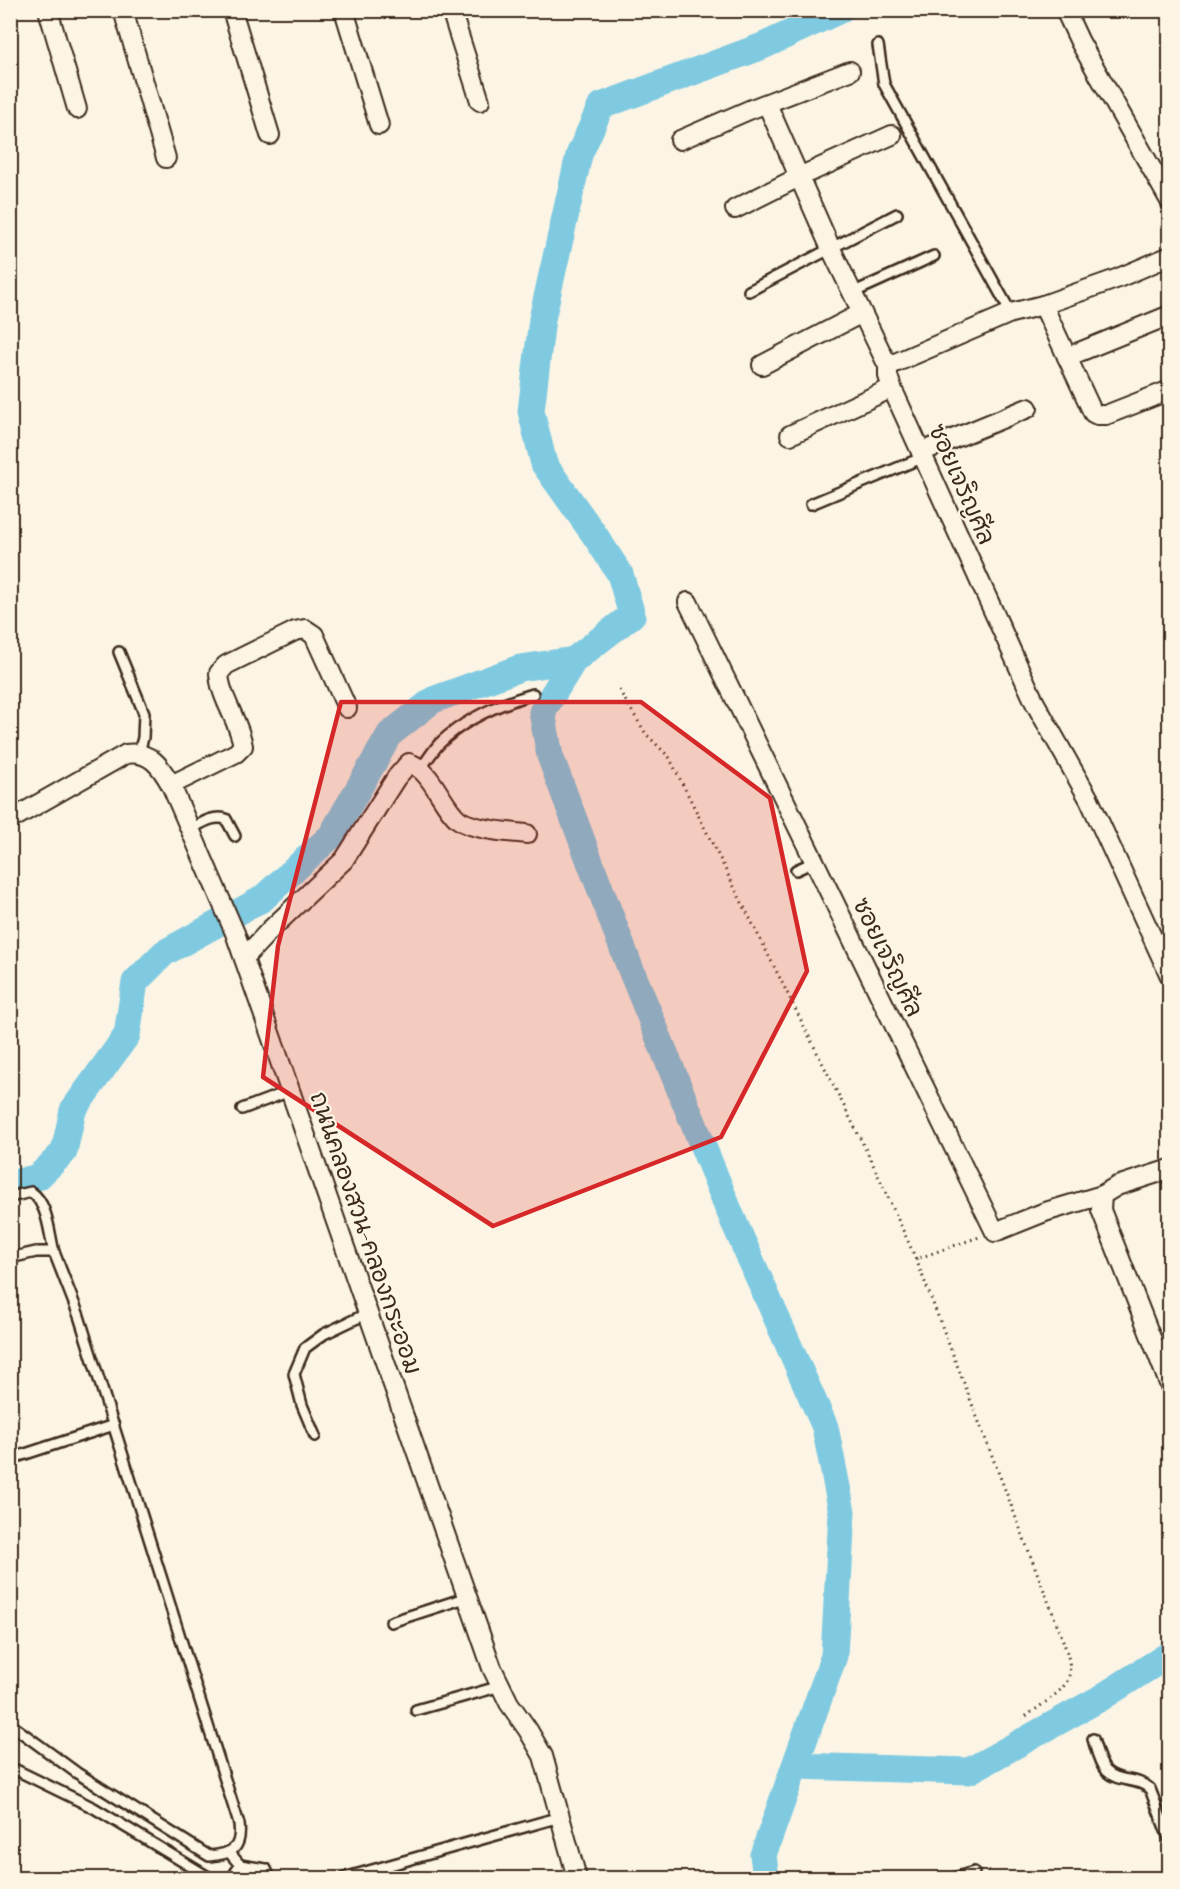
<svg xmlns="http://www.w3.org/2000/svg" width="1180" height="1889" viewBox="0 0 1180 1889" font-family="'Indie Flower','Playpen Sans Thai',sans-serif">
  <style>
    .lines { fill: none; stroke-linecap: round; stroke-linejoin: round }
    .river { stroke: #80cae1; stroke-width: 27 }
    .service-casing { stroke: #3b2a1e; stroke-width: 14 }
    .minor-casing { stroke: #3b2a1e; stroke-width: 22 }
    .path { stroke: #3b2a1e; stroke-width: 3; stroke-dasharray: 1.5 4.5; stroke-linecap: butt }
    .service { stroke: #fcf5e5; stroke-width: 9 }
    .minor { stroke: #fcf5e5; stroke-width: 18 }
    .marked { fill: #d62828; fill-opacity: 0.2; stroke: #d62828; stroke-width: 4.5; stroke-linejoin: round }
    .labels { text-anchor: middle; stroke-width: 4.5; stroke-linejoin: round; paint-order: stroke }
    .street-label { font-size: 24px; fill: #3b2a1e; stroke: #fcf5e5 }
  </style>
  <rect width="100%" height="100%" fill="#fcf5e5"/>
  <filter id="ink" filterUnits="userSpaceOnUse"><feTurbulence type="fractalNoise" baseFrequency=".0167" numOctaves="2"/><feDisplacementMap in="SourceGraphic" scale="12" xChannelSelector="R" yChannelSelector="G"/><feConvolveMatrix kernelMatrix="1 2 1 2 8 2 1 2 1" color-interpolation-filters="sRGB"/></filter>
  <g filter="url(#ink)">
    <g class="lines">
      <!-- river -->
      <g class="river">
        <path d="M10,1184L38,1177L64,1152L73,1110L127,1035L135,982L164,953L262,899L331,836L390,734L433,700L520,668L574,660"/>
        <path d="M796,1766L969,1771L1099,1699L1170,1654"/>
        <path d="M766,1878L763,1855L834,1656L842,1512L825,1427L733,1220L629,965L550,756L542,712L574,660L632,615L620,574L596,537L544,464L531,411L542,319L579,155L601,106L763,46L840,10"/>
      </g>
      <defs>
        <g id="service">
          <path d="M878,45L884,84L1011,313"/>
          <path d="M749,291L897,214"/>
          <path d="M852,293L934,256"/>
          <path d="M811,504L924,457"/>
          <path d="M119,652L144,713L143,738L139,752"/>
          <path d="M420,769C427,761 433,750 440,743C466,718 499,704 533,694"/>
          <path d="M191,829C202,823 213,815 226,819L235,836"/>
          <path d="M796,870L814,862"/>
          <path d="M242,1109L290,1091"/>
          <path d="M10,1197L31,1192C48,1203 49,1233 54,1252"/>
          <path d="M10,1258L36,1252H54L79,1316L239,1824C242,1849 232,1854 209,1856L77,1773L10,1724"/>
          <path d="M315,1436L302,1405L294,1374L305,1348L324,1334L368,1313"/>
          <path d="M10,1459L114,1425"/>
          <path d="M391,1622L468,1597"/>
          <path d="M416,1710L501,1686"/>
          <path d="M1093,1739C1096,1749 1099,1763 1106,1771C1118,1783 1138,1777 1150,1789L1170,1841"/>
          <path d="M10,1767L94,1808L210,1878"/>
          <path d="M229,1852L240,1865L266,1869L270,1878"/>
          <path d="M232,1878L240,1865"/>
          <path d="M344,1878L560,1817"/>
          <path d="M954,1878L974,1872"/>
        </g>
        <g id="minor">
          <path d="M48,10L77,109"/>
          <path d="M123,10L166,158"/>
          <path d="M232,10L270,135"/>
          <path d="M344,10L379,125"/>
          <path d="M451,10L480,101"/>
          <path d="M1065,10L1080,42L1170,201"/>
          <path d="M767,104L831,249L888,366"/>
          <path d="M680,140L749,110L850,71"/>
          <path d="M735,209L799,177L892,135"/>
          <path d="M1170,256L1116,279L1043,305L1011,313L888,366V376L892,388L1035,703L1089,799L1170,976"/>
          <path d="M1043,305L1093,413L1097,415H1106L1170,390"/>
          <path d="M1067,357L1170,315"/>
          <path d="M762,365L862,313"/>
          <path d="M790,435L892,388"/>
          <path d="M921,452L1028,408"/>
          <path d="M688,602L995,1232L1045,1212L1102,1195L1117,1186L1170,1169"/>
          <path d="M171,785L236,753L243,746C239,720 220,698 219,673L226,665L295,631L305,629L314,635L347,708"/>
          <path d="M10,820L126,754C150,751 160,765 171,785L235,933L492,1668L509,1703L528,1730L543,1756L577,1878"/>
          <path d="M244,958L271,929L344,860L396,778L409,763C431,769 442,806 458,819C472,830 509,832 527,834"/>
          <path d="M1102,1195L1101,1210L1170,1386"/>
        </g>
      </defs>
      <!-- service casing -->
      <use href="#service" class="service-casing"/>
      <!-- minor casing -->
      <use href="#minor" class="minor-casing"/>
      <!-- path -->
      <g class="path">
        <path d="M619,690L646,734L669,757L871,1160L916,1259L979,1237"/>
        <path d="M916,1259L1055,1619C1080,1684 1076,1680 1022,1719"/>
      </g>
      <!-- service -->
      <use href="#service" class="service"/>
      <!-- minor -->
      <use href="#minor" class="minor"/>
    </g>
  </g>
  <!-- marked area -->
  <path class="marked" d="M341,702H641L770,798L807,971L721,1137L493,1226L263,1077L278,946Z"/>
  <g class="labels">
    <!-- street labels -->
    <g class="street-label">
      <text transform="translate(962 484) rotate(66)" y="8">ซอยเจริญศีล</text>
      <text transform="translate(888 957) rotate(64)" y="8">ซอยเจริญศีล</text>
      <text transform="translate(366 1233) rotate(71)" y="8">ถนนคลองสวน-คลองกระออม</text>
    </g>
  </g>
  <!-- margin -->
  <rect width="1180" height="1889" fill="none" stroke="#fcf5e5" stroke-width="36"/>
  <rect x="18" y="18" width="1144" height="1853" fill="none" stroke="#3b2a1e" stroke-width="2" filter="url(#ink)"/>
</svg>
